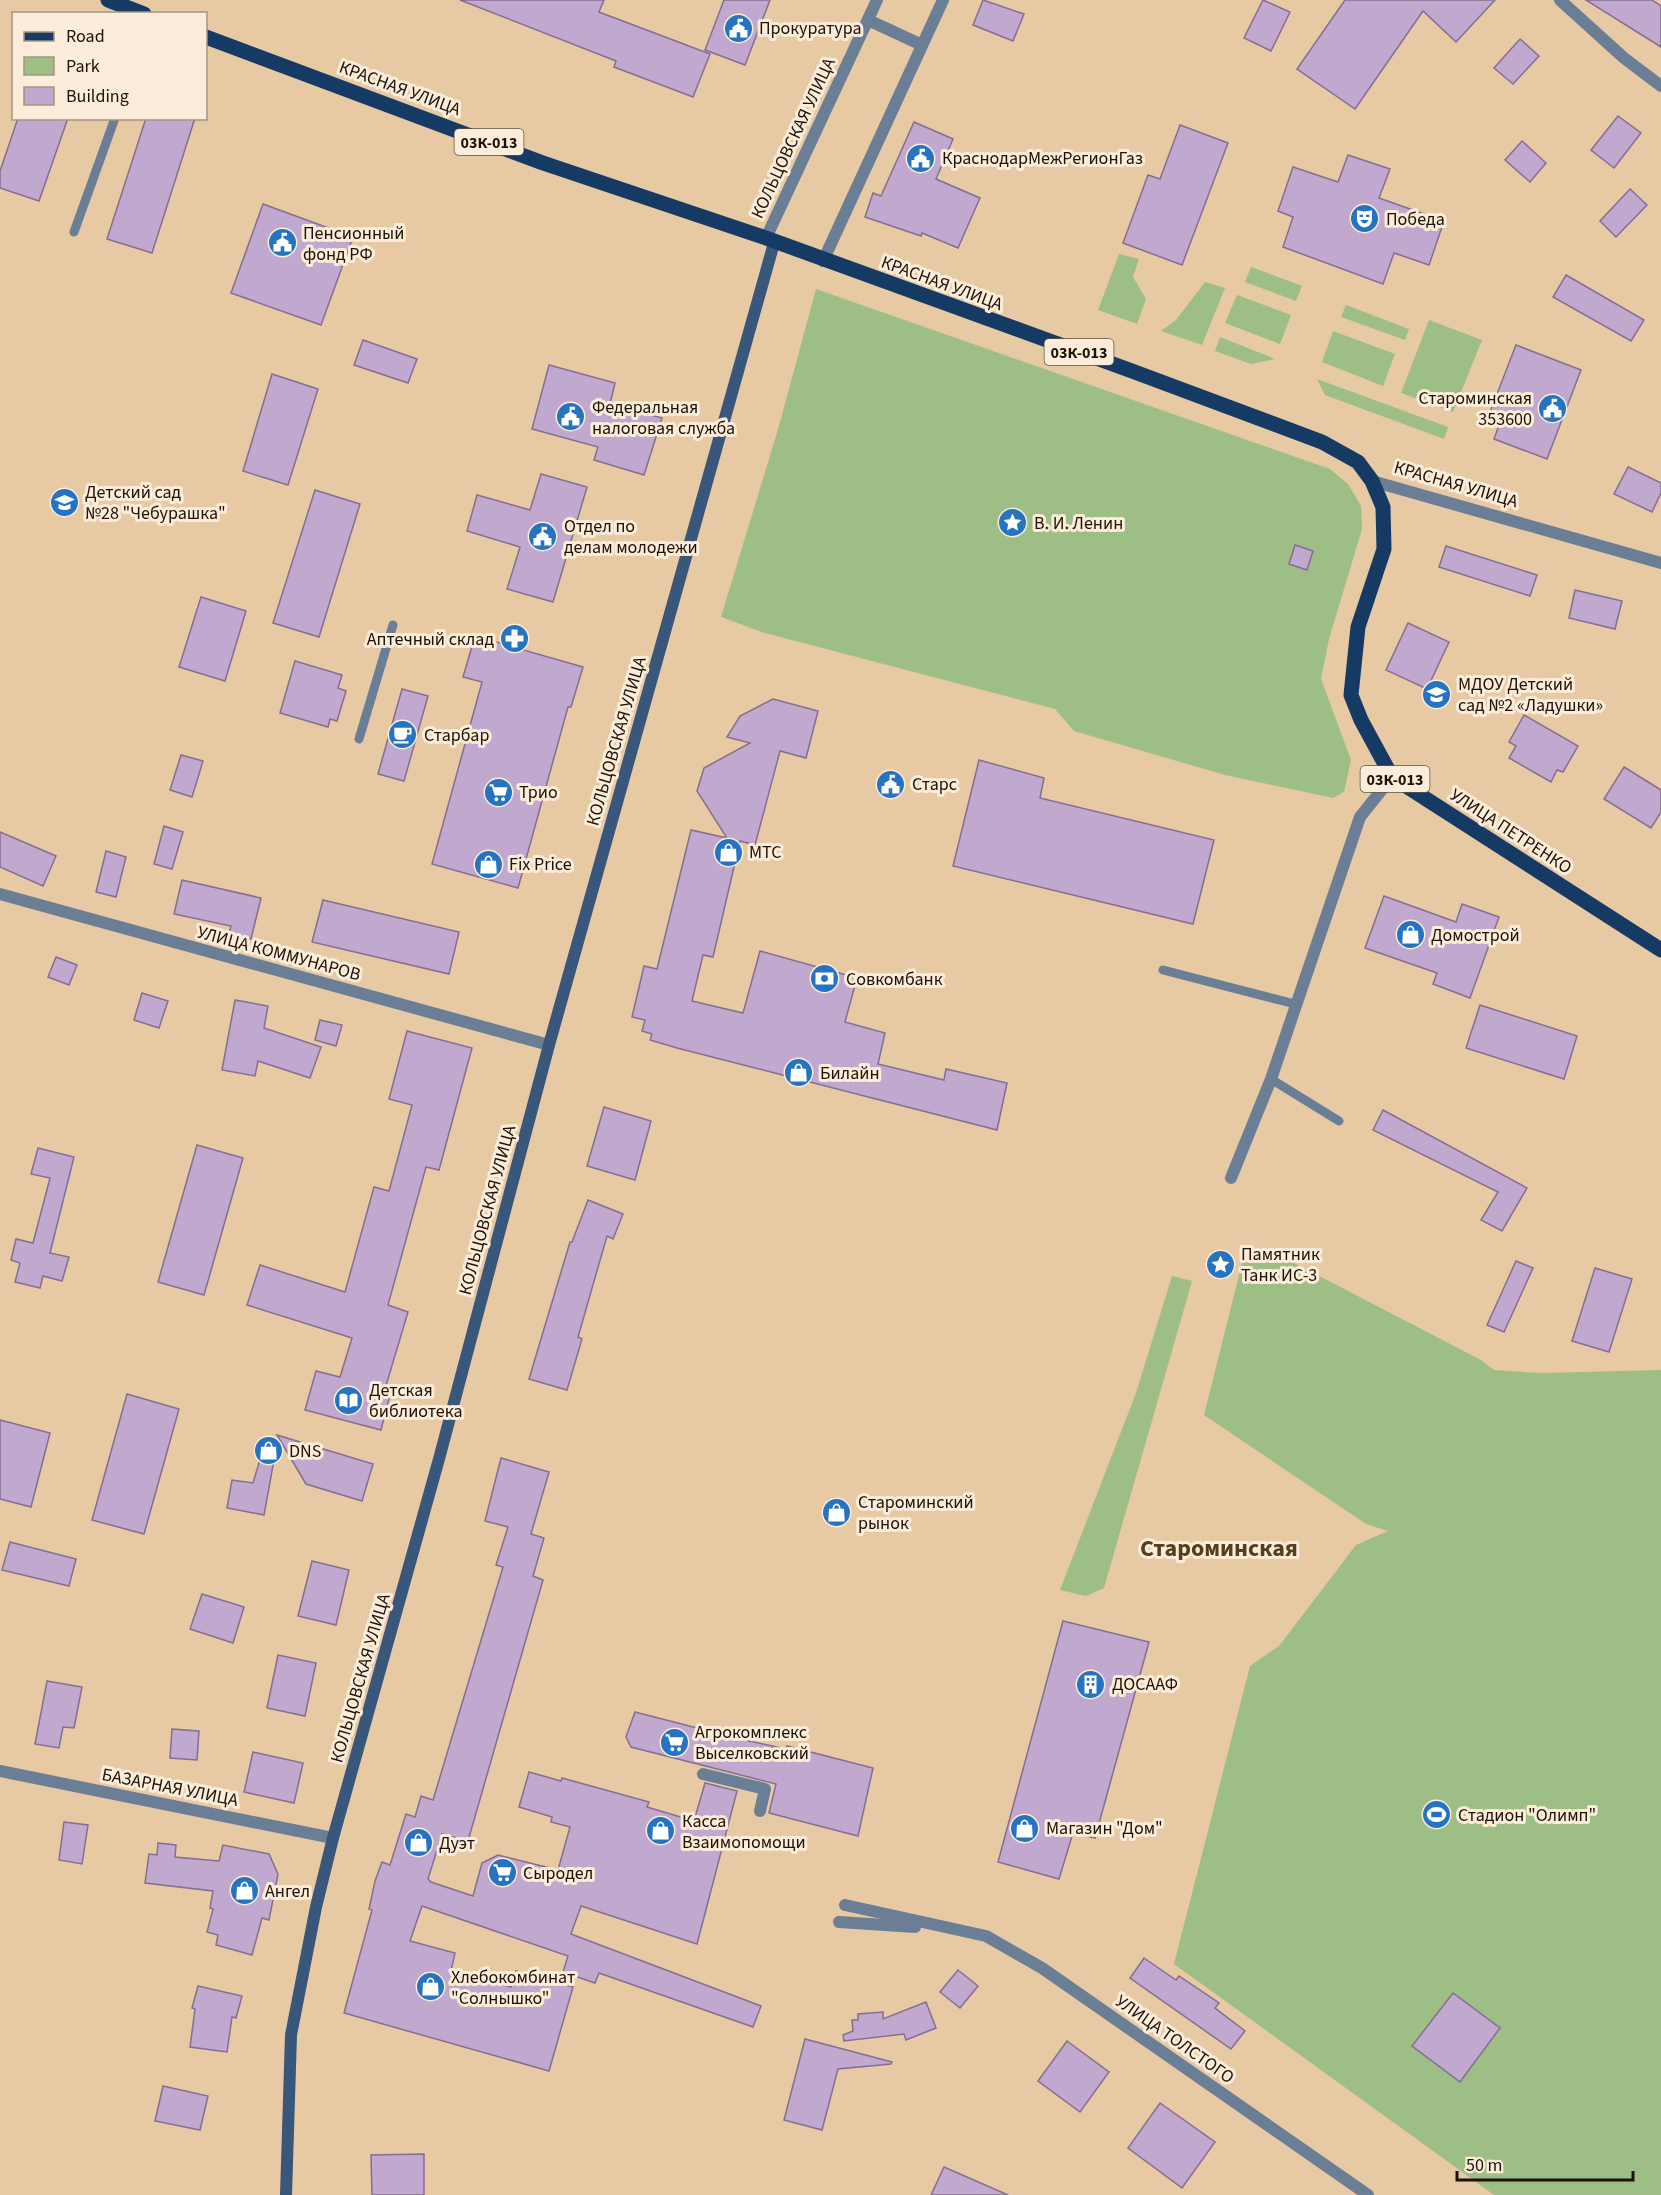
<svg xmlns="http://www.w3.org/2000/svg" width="1661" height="2195" viewBox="0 0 1661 2195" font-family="'Source Sans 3',sans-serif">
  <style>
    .green { fill: #9dbe85 }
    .building { fill: #c0a8ce; stroke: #856e92; stroke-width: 1.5 }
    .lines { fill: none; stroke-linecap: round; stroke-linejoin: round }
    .service { stroke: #6a7e96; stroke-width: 9 }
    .pedestrian { stroke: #6a7e96; stroke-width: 12 }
    .minor { stroke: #6a7e96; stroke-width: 12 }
    .secondary { stroke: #39577a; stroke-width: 12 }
    .primary { stroke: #153b64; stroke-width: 15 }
    .labels { text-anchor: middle; stroke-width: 6; stroke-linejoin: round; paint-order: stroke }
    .shield { fill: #fcecda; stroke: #605345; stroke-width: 1.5 }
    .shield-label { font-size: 16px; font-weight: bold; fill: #1d1205 }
    .poi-label { font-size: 18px; fill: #1d1205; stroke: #fcecda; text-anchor: start }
    .street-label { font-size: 18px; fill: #1d1205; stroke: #fcecda }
    .district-label { font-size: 24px; font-weight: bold; fill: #563d1b; stroke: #fcecda }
  </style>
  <rect width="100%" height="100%" fill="#e7c9a4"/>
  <!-- green -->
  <g class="green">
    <path d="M1119,254L1139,259L1133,277L1146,299L1137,324L1098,310Z"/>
    <path d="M1251,267L1302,286L1296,301L1245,282Z"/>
    <path d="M1205,282L1225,288L1202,345L1161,331L1176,320Z"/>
    <path d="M816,289L1330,469L1348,484L1361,506L1362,529L1329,639L1321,679L1351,760L1344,792L1333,798L1225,775L1074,731L1055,709L765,633L721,617L779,426Z"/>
    <path d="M1237,295L1291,315L1280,344L1225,323Z"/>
    <path d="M1346,305L1409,329L1405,340L1341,317Z"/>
    <path d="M1429,320L1482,340L1453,412L1401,393Z"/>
    <path d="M1333,331L1395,354L1383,386L1322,362Z"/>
    <path d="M1220,337L1275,359L1251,364L1215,351Z"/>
    <path d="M1317,379L1448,427L1444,439L1325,395Z"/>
    <path d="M1246,1247L1271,1251L1481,1360L1494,1370L1542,1373L1661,1370V2195H1494L1174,1964L1250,1666L1279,1646L1356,1545L1388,1531L1366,1524L1204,1415Z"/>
    <path d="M1172,1276L1192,1281L1104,1588L1086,1596L1060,1590L1136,1393Z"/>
  </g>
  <!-- building -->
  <g class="building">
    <path d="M460,0H604L599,12L710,54L693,97L614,67L616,61Z"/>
    <path d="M724,0H770L745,65L705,50Z"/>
    <path d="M983,0L1024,14L1013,41L973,25Z"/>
    <path d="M1263,0L1290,12L1271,51L1244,38Z"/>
    <path d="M1345,0H1495L1456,42L1423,11L1355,109L1297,69Z"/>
    <path d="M1586,0H1652L1661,6V47Z"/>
    <path d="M1520,39L1539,56L1513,84L1494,68Z"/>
    <path d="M1618,116L1641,133L1614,168L1591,150Z"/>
    <path d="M18,118H68L39,201L0,188V171Z"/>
    <path d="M146,118H195L152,253L107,239Z"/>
    <path d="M914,122L953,139L936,179L980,198L958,248L922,233L921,236L865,217L873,193L881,196Z"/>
    <path d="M1180,125L1228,143L1182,265L1123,243L1148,175L1160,179Z"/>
    <path d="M1522,141L1546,163L1530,182L1505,160Z"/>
    <path d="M1348,155L1390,169L1379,198L1444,221L1429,265L1394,253L1383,284L1283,247L1293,217L1278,211L1293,167L1338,182Z"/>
    <path d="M1630,189L1647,205L1616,237L1600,221Z"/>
    <path d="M263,204L353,237L321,325L231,293Z"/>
    <path d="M1566,275L1644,320L1631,341L1553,297Z"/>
    <path d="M363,340L417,359L408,383L354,365Z"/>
    <path d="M1516,345L1581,370L1547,459L1494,439L1502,417L1490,412Z"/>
    <path d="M549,365L615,383L610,404L662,418L644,475L594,460L598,447L532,429Z"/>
    <path d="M272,374L318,389L288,485L243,471Z"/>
    <path d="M1628,467L1661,483V493L1652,512L1614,494Z"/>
    <path d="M541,474L587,487L553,602L507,589L520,547L467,531L477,495L530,510Z"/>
    <path d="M315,490L360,504L319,637L273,623Z"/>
    <path d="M1295,545L1313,551L1307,570L1289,564Z"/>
    <path d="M1446,546L1537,575L1530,596L1439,567Z"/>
    <path d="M1575,590L1622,601L1615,629L1569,618Z"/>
    <path d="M201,597L246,611L225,681L179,667Z"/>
    <path d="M1408,623L1449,642L1427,689L1386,670Z"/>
    <path d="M475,636L583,667L571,707H568L518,888L432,864L482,682L463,677Z"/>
    <path d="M295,661L342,675L338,688L346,691L337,721L330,719L328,727L280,713Z"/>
    <path d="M402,689L428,696L404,781L378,774Z"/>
    <path d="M773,699L818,711L806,758L780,751L755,845L740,841L713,957L703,955L692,1001L743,1013L760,951L857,978L845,1022L885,1033L878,1064L944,1080L946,1069L1007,1083L997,1130L677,1048L650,1040L652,1034L642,1031L645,1020L632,1017L644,966L657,969L691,830L727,838L697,791L704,768L750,743L727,737L740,716Z"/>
    <path d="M1524,715L1578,746L1563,772L1557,770L1551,782L1509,758L1516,746L1509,742Z"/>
    <path d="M181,755L203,761L192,797L170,790Z"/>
    <path d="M979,760L1044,778L1040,798L1214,840L1193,924L953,866Z"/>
    <path d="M1624,767L1661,790V812L1651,828L1604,799Z"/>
    <path d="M164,826L183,832L172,869L154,864Z"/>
    <path d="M0,832L56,856L43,886L0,867Z"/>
    <path d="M106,851L126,857L116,897L96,892Z"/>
    <path d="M182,880L261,898L251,939L229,933L231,926L174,914Z"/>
    <path d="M1384,896L1456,922L1462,904L1499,917L1470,998L1433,984L1437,973L1365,948Z"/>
    <path d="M323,900L459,932L449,974L312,942Z"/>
    <path d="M56,957L77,965L69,985L48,977Z"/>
    <path d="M142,993L168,1001L159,1028L134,1020Z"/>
    <path d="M235,1000L268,1006L264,1028L321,1047L310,1078L258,1061L255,1076L222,1070Z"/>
    <path d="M1480,1005L1577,1036L1564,1079L1466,1048Z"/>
    <path d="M320,1020L342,1025L336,1046L315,1040Z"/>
    <path d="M407,1031L472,1048L439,1170L426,1167L388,1305L408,1312L385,1389L391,1391L381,1430L305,1410L316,1371L340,1377L352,1338L247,1305L260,1265L345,1292L374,1187L389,1191L412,1105L389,1099Z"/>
    <path d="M604,1107L651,1121L635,1180L587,1166Z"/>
    <path d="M1383,1110L1527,1188L1502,1231L1481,1220L1498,1192L1373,1130Z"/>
    <path d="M197,1145L243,1158L204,1295L158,1282Z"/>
    <path d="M38,1148L74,1157L50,1253L69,1257L62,1281L43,1276L40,1288L15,1282L20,1263L11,1260L16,1239L33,1243L50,1178L31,1174Z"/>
    <path d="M588,1200L623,1214L613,1239L607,1236L578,1337L582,1339L567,1390L529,1379L570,1242H572Z"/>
    <path d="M1516,1261L1533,1268L1504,1332L1487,1325Z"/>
    <path d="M1595,1268L1632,1279L1609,1352L1572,1341Z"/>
    <path d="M127,1394L179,1409L144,1534L92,1520Z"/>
    <path d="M0,1420L50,1433L31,1507L0,1499Z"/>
    <path d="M277,1435L373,1464L362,1501L306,1484Z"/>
    <path d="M264,1446L276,1449L264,1515L227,1508L232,1480L253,1483Z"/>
    <path d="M501,1458L549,1472L531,1534L544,1538L533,1576L543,1580L468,1841L442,1834L428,1879L431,1882L473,1896L482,1863L498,1855L558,1870L570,1827L551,1822L552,1817L519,1807L529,1772L561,1781L562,1778L649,1802L647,1807L694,1821L705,1783L737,1791L697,1944L581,1906L571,1934L761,2006L753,2027L599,1973L595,1983L563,1972L568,1956L422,1906L410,1941L455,1953L451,1971L511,1987L516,1971L573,1987L549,2071L344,2013L372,1910L369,1909L375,1881L382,1862L390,1865L406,1814L415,1817L421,1796L433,1800L503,1567L496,1565L508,1527L485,1521Z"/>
    <path d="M10,1542L76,1559L69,1586L2,1570Z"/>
    <path d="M312,1561L349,1570L336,1625L298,1616Z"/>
    <path d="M202,1594L244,1607L233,1643L190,1629Z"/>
    <path d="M1063,1621L1149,1642L1095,1838L1073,1833L1059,1879L998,1862Z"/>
    <path d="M278,1655L316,1663L305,1716L267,1708Z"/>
    <path d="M47,1681L82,1687L74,1728L63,1727L59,1748L35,1744Z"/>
    <path d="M635,1712L736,1738L786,1749L787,1746L873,1768L858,1836L769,1813L776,1784L631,1747L626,1737Z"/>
    <path d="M172,1729L199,1731L197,1760L170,1758Z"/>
    <path d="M253,1752L303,1763L294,1803L244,1792Z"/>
    <path d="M64,1822L88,1825L82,1864L59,1860Z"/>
    <path d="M158,1843L176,1845L175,1857L219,1861L223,1845L269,1854L278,1874L269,1920L262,1918L252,1955L216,1945L218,1935L207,1932L213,1909L210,1908L213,1891L145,1883L149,1854L157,1855Z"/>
    <path d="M1144,1958L1176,1980L1179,1976L1219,2003L1215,2008L1245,2031L1231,2049L1130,1978Z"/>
    <path d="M958,1970L978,1986L960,2008L940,1992Z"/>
    <path d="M198,1986L242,1996L236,2018L232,2017L227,2052L190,2047L195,2009L192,2008Z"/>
    <path d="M1453,1993L1500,2028L1460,2082L1412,2046Z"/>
    <path d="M926,2002L936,2028L906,2040L904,2034L844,2041L843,2035L853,2031L852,2020H858V2014L883,2012V2019Z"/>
    <path d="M805,2039L892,2062L891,2064L838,2069L822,2130L784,2120Z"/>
    <path d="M1067,2041L1109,2072L1080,2112L1038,2081Z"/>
    <path d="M163,2086L208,2096L200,2130L155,2121Z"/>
    <path d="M1160,2103L1215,2142L1182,2188L1128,2148Z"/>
    <path d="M424,2154V2195H372L371,2155Z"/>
    <path d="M944,2167L1008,2195H931Z"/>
  </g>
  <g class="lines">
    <!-- service -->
    <g class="service">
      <path d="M74,232L115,118"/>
      <path d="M359,739L393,625"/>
      <path d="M1163,970L1295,1004"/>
      <path d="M1271,1079L1339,1121"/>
    </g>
    <!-- pedestrian -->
    <path class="pedestrian" d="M703,1774L765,1789L760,1811"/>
    <!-- minor -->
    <g class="minor">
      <path d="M1560,0L1624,58L1661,86"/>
      <path d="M868,20L922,45"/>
      <path d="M766,238L877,0"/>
      <path d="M823,261L943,0"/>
      <path d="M1372,481L1661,563"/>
      <path d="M0,894L549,1045"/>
      <path d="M1231,1178L1271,1079L1360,817L1392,777"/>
      <path d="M0,1771L333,1838"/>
      <path d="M845,1905L986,1936L1042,1968L1368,2195"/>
      <path d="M839,1922L915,1927"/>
    </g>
    <!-- secondary -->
    <path class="secondary" d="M286,2195L291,2035L316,1907L333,1838L439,1459L549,1045L774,243"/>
    <!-- primary -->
    <g class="primary">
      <path d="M108,0L144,14"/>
      <path d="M206,37L543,163L766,238L1132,371L1322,442L1358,462L1372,481L1383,507L1384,549L1358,627L1351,695L1361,720L1392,777L1661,950"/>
    </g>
  </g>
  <!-- icons -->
  <defs>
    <symbol id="civic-disc" viewBox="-11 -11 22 22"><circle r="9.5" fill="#2673c2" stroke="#fcecda"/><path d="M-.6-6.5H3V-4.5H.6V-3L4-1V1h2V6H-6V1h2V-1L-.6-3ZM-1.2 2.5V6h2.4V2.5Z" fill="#fff"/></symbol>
    <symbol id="theatre-disc" viewBox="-11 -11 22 22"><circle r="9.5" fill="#2673c2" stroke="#fcecda"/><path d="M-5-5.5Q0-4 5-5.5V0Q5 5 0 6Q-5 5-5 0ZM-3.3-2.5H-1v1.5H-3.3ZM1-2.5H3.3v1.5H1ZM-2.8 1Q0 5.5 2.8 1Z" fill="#fff"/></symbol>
    <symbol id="school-disc" viewBox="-11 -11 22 22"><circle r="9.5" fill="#2673c2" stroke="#fcecda"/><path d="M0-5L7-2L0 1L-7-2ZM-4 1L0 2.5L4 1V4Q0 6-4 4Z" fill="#fff"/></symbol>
    <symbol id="sight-disc" viewBox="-11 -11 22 22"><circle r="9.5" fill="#2673c2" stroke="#fcecda"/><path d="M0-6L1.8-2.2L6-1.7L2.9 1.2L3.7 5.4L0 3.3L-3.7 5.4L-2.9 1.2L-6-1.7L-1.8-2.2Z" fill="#fff"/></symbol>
    <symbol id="pharmacy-disc" viewBox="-11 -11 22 22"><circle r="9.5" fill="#2673c2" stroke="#fcecda"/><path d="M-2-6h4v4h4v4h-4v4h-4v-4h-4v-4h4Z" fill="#fff"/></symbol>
    <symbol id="cafe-disc" viewBox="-11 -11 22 22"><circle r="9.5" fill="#2673c2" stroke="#fcecda"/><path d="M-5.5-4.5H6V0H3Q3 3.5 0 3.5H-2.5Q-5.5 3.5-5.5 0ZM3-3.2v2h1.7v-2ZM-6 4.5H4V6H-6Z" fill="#fff"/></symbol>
    <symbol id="supermarket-disc" viewBox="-11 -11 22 22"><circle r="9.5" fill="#2673c2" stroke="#fcecda"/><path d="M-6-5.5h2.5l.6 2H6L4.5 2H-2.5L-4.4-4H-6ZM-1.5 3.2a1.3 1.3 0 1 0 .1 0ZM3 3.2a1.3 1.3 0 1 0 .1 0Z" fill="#fff"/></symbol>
    <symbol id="shop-disc" viewBox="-11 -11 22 22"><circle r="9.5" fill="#2673c2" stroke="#fcecda"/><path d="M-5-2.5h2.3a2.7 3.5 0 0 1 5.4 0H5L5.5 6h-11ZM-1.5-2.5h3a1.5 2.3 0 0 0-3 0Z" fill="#fff"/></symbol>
    <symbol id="bank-disc" viewBox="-11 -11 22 22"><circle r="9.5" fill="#2673c2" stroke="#fcecda"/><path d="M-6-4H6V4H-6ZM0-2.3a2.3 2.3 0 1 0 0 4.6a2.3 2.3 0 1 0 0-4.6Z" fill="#fff"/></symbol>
    <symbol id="library-disc" viewBox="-11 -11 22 22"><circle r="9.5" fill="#2673c2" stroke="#fcecda"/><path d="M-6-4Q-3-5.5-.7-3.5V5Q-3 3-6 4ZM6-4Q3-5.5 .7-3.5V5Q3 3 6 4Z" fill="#fff"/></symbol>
    <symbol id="building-disc" viewBox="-11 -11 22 22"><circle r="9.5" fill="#2673c2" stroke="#fcecda"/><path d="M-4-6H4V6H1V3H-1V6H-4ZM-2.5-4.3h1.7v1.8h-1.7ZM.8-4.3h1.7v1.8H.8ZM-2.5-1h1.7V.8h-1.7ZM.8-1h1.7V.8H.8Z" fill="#fff"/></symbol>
    <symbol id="stadium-disc" viewBox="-11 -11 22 22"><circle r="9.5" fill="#2673c2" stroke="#fcecda"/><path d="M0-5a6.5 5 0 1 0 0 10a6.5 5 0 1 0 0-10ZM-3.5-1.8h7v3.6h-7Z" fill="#fff"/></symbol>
  </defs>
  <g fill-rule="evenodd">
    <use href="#civic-disc" x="722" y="12" width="33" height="33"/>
    <use href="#civic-disc" x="904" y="142" width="33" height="33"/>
    <use href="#theatre-disc" x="1348" y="202" width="33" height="33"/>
    <use href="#civic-disc" x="266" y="226" width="33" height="33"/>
    <use href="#civic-disc" x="1536" y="392" width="33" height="33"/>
    <use href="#civic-disc" x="554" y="400" width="33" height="33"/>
    <use href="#school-disc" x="48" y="486" width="33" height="33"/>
    <use href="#sight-disc" x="996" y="506" width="33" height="33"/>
    <use href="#civic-disc" x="526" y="520" width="33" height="33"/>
    <use href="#pharmacy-disc" x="498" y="622" width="33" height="33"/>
    <use href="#school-disc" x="1420" y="678" width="33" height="33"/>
    <use href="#cafe-disc" x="386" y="718" width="33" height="33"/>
    <use href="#civic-disc" x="874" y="768" width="33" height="33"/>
    <use href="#supermarket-disc" x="482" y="776" width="33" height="33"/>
    <use href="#shop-disc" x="712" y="836" width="33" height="33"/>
    <use href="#shop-disc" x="472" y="848" width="33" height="33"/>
    <use href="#shop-disc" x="1394" y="918" width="33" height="33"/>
    <use href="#bank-disc" x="808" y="962" width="33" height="33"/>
    <use href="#shop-disc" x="782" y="1056" width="33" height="33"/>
    <use href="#sight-disc" x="1204" y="1248" width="33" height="33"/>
    <use href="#library-disc" x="332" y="1384" width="33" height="33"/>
    <use href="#shop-disc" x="252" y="1434" width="33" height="33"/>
    <use href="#shop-disc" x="820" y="1496" width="33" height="33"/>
    <use href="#building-disc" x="1074" y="1668" width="33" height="33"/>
    <use href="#supermarket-disc" x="658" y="1726" width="33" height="33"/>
    <use href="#stadium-disc" x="1420" y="1798" width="33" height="33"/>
    <use href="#shop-disc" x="1008" y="1812" width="33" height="33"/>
    <use href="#shop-disc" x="644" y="1814" width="33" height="33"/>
    <use href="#shop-disc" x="402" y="1826" width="33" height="33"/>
    <use href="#supermarket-disc" x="486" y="1856" width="33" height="33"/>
    <use href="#shop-disc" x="228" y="1874" width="33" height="33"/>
    <use href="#shop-disc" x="414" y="1970" width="33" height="33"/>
  </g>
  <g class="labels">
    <!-- shield labels -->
    <g class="shield">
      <rect x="454.5" y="129" width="69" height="26" rx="4.5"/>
      <rect x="1044.5" y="339" width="69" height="26" rx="4.5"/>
      <rect x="1360.5" y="766" width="69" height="26" rx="4.5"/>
    </g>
    <g class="shield-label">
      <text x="489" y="148">03К-013</text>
      <text x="1079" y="358">03К-013</text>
      <text x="1395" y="785">03К-013</text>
    </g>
    <!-- poi labels -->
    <g class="poi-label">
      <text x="759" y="34">Прокуратура</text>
      <text x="942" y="164">КраснодарМежРегионГаз</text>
      <text x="1386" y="225">Победа</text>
      <text x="303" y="239">Пенсионный<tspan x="303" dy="21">фонд РФ</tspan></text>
      <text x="1532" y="404" text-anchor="end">Староминская<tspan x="1532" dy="21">353600</tspan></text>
      <text x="592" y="413">Федеральная<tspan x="592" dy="21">налоговая служба</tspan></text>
      <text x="85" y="498">Детский сад<tspan x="85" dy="21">№28 "Чебурашка"</tspan></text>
      <text x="1034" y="529">В. И. Ленин</text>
      <text x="564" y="532">Отдел по<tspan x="564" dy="21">делам молодежи</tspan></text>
      <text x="494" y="645" text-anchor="end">Аптечный склад</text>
      <text x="1458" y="690">МДОУ Детский<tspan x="1458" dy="21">сад №2 «Ладушки»</tspan></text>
      <text x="424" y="741">Старбар</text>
      <text x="912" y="790">Старс</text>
      <text x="519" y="798">Трио</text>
      <text x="749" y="858">МТС</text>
      <text x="509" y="870">Fix Price</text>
      <text x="1431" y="941">Домострой</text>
      <text x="846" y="985">Совкомбанк</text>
      <text x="820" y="1079">Билайн</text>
      <text x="1241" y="1260">Памятник<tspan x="1241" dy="21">Танк ИС-3</tspan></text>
      <text x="369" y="1396">Детская<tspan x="369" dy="21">библиотека</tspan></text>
      <text x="289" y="1457">DNS</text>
      <text x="858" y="1508">Староминский<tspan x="858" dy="21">рынок</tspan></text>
      <text x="1112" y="1690">ДОСААФ</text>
      <text x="695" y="1738">Агрокомплекс<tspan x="695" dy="21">Выселковский</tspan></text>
      <text x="1458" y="1821">Стадион "Олимп"</text>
      <text x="682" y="1827">Касса<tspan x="682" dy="21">Взаимопомощи</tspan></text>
      <text x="1046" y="1834">Магазин "Дом"</text>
      <text x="439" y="1849">Дуэт</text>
      <text x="523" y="1879">Сыродел</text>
      <text x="265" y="1897">Ангел</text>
      <text x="451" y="1983">Хлебокомбинат<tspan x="451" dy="21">"Солнышко"</tspan></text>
    </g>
    <!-- street labels -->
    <g class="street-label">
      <text transform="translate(400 88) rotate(20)" y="6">КРАСНАЯ УЛИЦА</text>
      <text transform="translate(793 138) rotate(-65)" y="6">КОЛЬЦОВСКАЯ УЛИЦА</text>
      <text transform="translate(942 283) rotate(20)" y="6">КРАСНАЯ УЛИЦА</text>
      <text transform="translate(1456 484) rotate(16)" y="6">КРАСНАЯ УЛИЦА</text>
      <text transform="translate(616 741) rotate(-74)" y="6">КОЛЬЦОВСКАЯ УЛИЦА</text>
      <text transform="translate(1511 831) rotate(33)" y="6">УЛИЦА ПЕТРЕНКО</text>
      <text transform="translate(279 953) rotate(15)" y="6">УЛИЦА КОММУНАРОВ</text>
      <text transform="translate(487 1210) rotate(-75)" y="6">КОЛЬЦОВСКАЯ УЛИЦА</text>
      <text transform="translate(360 1678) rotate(-74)" y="6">КОЛЬЦОВСКАЯ УЛИЦА</text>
      <text transform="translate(170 1787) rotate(11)" y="6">БАЗАРНАЯ УЛИЦА</text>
      <text transform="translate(1175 2039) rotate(35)" y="6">УЛИЦА ТОЛСТОГО</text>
    </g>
    <!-- district labels -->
    <g class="district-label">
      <text x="1219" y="1556">Староминская</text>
    </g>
  </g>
  <!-- legend -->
  <rect x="12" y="12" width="195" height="108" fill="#fcecda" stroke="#a39585" stroke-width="1.5"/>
  <rect x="24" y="32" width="30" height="9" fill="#153b64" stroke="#a39585" stroke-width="1.5"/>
  <text x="66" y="42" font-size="18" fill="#1d1205">Road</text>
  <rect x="24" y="57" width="30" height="18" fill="#9dbe85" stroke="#a39585" stroke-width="1.5"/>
  <text x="66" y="72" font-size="18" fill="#1d1205">Park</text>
  <rect x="24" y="87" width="30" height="18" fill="#c0a8ce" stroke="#a39585" stroke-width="1.5"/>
  <text x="66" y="102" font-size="18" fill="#1d1205">Building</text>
  <!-- scale -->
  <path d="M1457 2171v9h176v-9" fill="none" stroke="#1d1205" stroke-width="3"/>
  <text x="1466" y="2171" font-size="18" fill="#1d1205" stroke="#fcecda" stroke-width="4.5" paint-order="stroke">50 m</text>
</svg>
